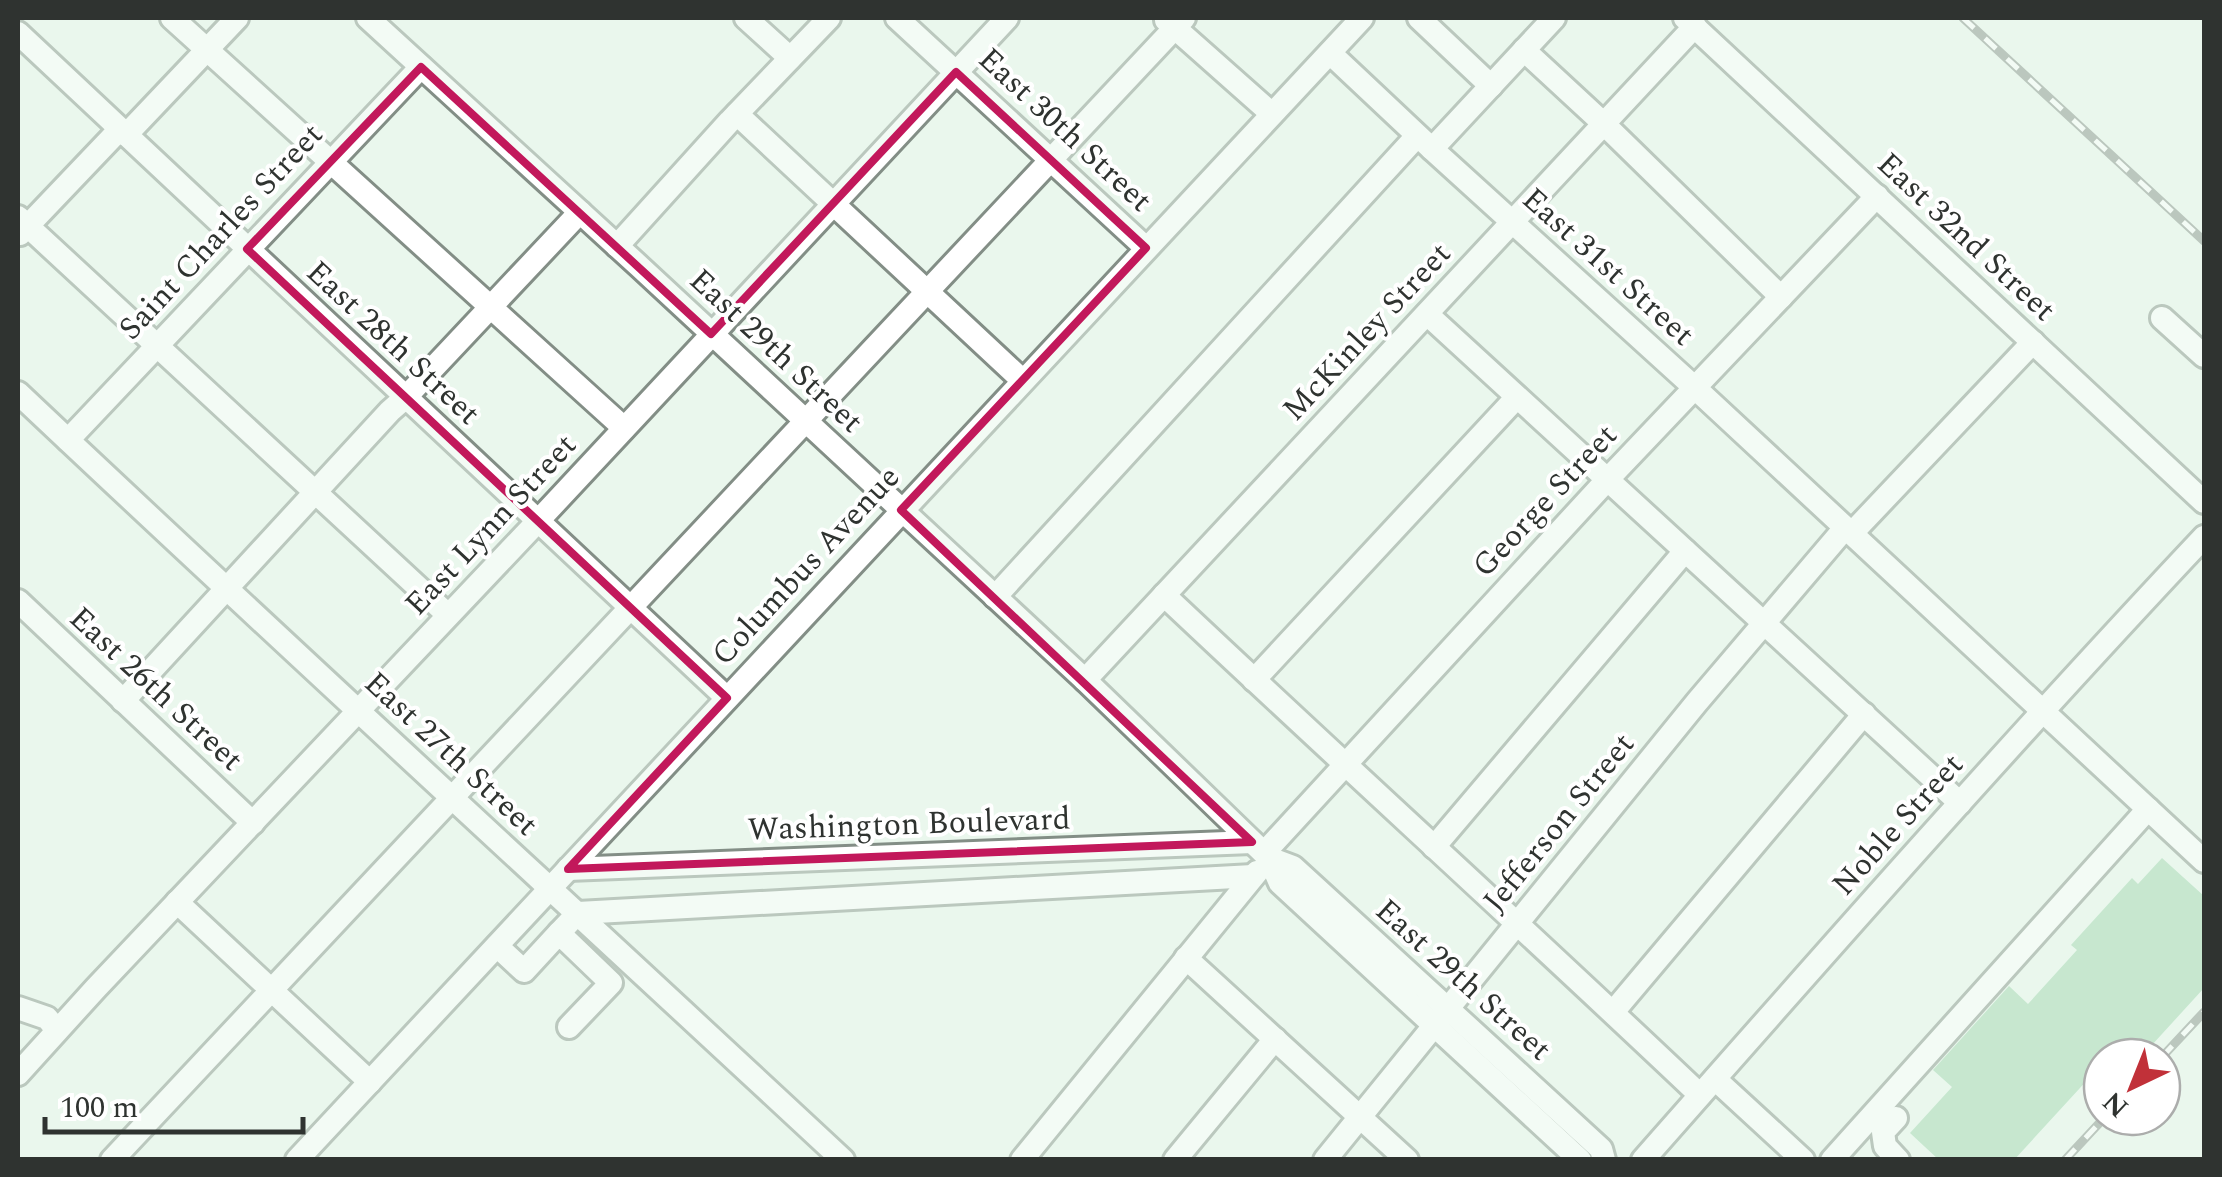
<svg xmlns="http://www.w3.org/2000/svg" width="2222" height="1177" viewBox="0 0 2222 1177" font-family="Spectral,serif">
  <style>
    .building { fill: #9dd3ac }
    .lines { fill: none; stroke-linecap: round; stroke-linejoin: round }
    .minor-casing { stroke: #838e86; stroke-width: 28 }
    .minor { stroke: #fff; stroke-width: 22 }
    .rail-casing { stroke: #848c86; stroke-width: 9 }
    .rail { stroke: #fff; stroke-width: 5; stroke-dasharray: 15; stroke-linecap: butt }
    .marked { fill: none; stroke: #c2185b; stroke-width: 8; stroke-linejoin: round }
    .labels { text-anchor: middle; stroke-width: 8; stroke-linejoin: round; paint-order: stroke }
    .street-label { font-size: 32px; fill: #2f3330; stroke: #fff }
  </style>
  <rect width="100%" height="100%" fill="#eaf7ed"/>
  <!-- building -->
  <path class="building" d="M2162,858L2204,896V988L2141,1057H2102V1064L2014,1160H1939L1910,1133L1952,1087L1933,1070L2009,986L2028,1004L2077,950L2071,945L2132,878L2138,884Z"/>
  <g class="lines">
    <defs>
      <g id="minor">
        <path d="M172,18L624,428"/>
        <path d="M368,18L640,267L1085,680L1269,858L1280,883L1580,1160"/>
        <path d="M746,18L790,58"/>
        <path d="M897,18L1146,248"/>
        <path d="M1419,18L1491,86"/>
        <path d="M1685,18L2204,502"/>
        <path d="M1166,20L1272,114"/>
        <path d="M18,33L727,698"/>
        <path d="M1524,50L1604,124L1781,297"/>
        <path d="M1330,53L1432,149L1694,387L2204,861"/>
        <path d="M737,114L1022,380"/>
        <path d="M126,135L237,18"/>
        <path d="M1432,149L1554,18"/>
        <path d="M18,217L448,615"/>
        <path d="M20,234L120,129"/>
        <path d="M617,246L730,121L829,18"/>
        <path d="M1427,314L1960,803"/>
        <path d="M2162,318L2204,356"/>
        <path d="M18,393C291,651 568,904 843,1160"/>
        <path d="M68,440L421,67"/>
        <path d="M1852,533L2033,342"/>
        <path d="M1164,595C1342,763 1523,927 1700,1095"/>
        <path d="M995,597L1417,136"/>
        <path d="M18,601L253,823"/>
        <path d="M1085,680L1695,26"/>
        <path d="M1254,680L1517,397"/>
        <path d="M123,701L390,411L406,397L580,212"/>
        <path d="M1434,847L1685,551"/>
        <path d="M1264,853L1607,480L1877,196"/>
        <path d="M1269,858L1293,867L1601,1149L1604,1160"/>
        <path d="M568,869L1252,842"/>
        <path d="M177,902L370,1082"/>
        <path d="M559,933L578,913L1253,876"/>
        <path d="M497,946L524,971L559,933L611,983L569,1027"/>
        <path d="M1186,958L1407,1160"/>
        <path d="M18,1008L47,1018L57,1030"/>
        <path d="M1613,1012L1864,714"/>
        <path d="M18,1074L96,988L538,521L1007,18"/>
        <path d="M1715,1079L1803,1160"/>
        <path d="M1896,1118L1883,1132L1885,1146L1898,1160"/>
        <path d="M112,1160L1184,18"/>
        <path d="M297,1160L1362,18"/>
        <path d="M1022,1160L1257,872"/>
        <path d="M1175,1160L1275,1039"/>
        <path d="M1325,1160L1697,702L1845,528"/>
        <path d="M1643,1160C1828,950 2013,740 2204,537"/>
        <path d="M1832,1160L2148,809"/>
      </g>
    </defs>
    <!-- minor casing -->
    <use href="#minor" class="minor-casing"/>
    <!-- minor -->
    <use href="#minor" class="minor"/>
    <defs>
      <g id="rail">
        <path d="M1963,18L2204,241"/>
        <path d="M2162,1057L2204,1012"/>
        <path d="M2065,1160L2105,1117"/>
      </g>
    </defs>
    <!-- rail casing -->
    <use href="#rail" class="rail-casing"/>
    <!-- rail -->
    <use href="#rail" class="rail"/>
  </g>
  <!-- marked area -->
  <path d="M0 0H2222V1177H0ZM421,67L711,334L956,72L1146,248L901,510L1252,842L568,869L727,698L247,249Z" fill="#eaf7ed" fill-opacity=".55" fill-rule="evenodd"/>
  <path class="marked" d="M421,67L711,334L956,72L1146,248L901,510L1252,842L568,869L727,698L247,249Z"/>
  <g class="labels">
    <!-- street labels -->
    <g class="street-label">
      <text transform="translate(1066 129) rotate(43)" y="11">East 30th Street</text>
      <text transform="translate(220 231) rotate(-47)" y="11">Saint Charles Street</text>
      <text transform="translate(1967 236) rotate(43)" y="11">East 32nd Street</text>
      <text transform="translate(1609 266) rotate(42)" y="11">East 31st Street</text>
      <text transform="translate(1366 331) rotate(-47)" y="11">McKinley Street</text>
      <text transform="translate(394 342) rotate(43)" y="11">East 28th Street</text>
      <text transform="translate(777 350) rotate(43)" y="11">East 29th Street</text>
      <text transform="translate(1544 500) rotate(-47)" y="11">George Street</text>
      <text transform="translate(490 524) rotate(-47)" y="11">East Lynn Street</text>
      <text transform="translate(805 565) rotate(-47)" y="11">Columbus Avenue</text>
      <text transform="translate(157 688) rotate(43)" y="11">East 26th Street</text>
      <text transform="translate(452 753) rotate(43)" y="11">East 27th Street</text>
      <text transform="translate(1558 822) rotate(-51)" y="11">Jefferson Street</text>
      <text transform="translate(909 823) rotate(-2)" y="11">Washington Boulevard</text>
      <text transform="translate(1897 824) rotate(-48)" y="11">Noble Street</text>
      <text transform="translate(1464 979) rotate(42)" y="11">East 29th Street</text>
    </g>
  </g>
  <!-- border -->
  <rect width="2222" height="1177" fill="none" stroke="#2f3330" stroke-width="40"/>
  <!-- north arrow -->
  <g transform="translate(2132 1087) rotate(223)"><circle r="48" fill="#ffffff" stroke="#acadac" stroke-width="2.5"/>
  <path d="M0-8L18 38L0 25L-18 38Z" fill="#c13139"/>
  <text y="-15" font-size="28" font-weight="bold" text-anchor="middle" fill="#2f3330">N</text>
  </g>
  <!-- scale -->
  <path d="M45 1117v15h258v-15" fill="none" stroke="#2f3330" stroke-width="5"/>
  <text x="60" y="1117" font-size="30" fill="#2f3330" stroke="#ffffff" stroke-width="8" paint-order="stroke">100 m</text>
</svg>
